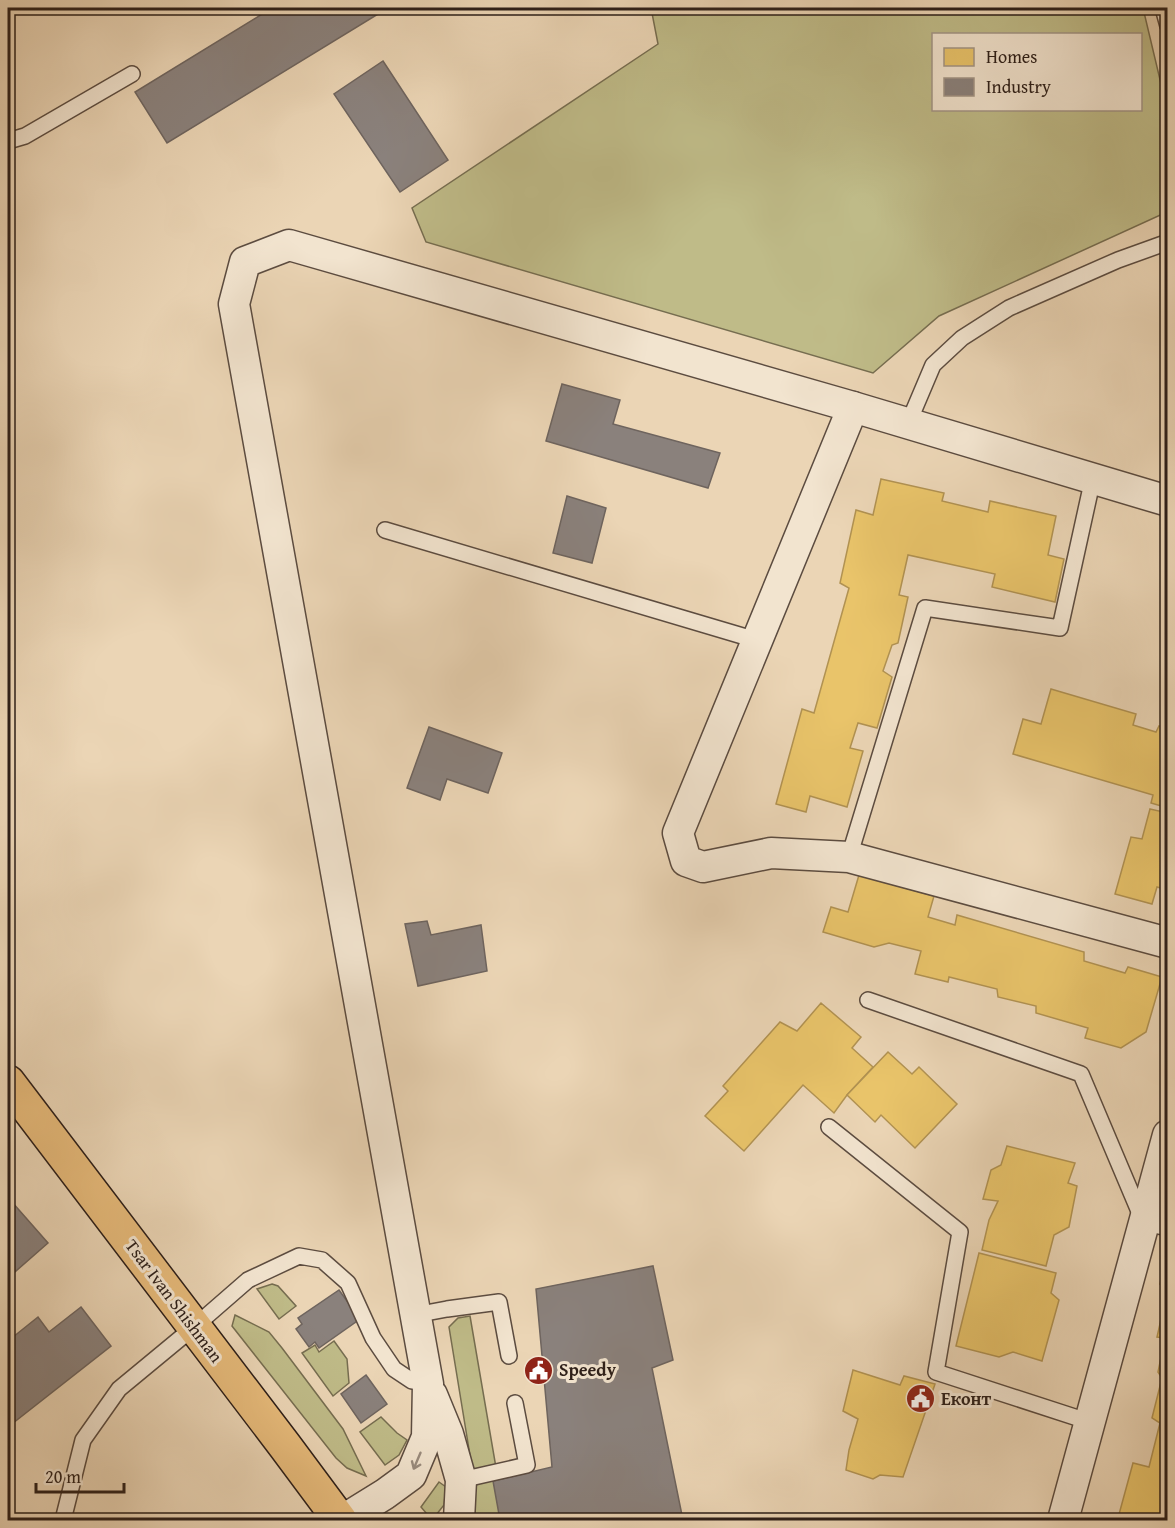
<svg xmlns="http://www.w3.org/2000/svg" width="1175" height="1528" viewBox="0 0 1175 1528" font-family="'Gentium Book Plus',serif">
  <style>
    .green { fill: #bfbb88; stroke: #766d50; stroke-width: 1.5; fill-rule: evenodd }
    .homes { fill: #e9c46a; stroke: #b19252; stroke-width: 1.5 }
    .industry { fill: #8a817c; stroke: #6e645e; stroke-width: 1.5 }
    .lines { fill: none; stroke-linecap: round; stroke-linejoin: round }
    .service-casing { stroke: #5c4c40; stroke-width: 18 }
    .minor-casing { stroke: #5c4c40; stroke-width: 33 }
    .primary-casing { stroke: #2d1f19; stroke-width: 36 }
    .service { stroke: #f2e4cf; stroke-width: 15 }
    .minor { stroke: #f2e4cf; stroke-width: 30 }
    .primary { stroke: #e6ba7a; stroke-width: 33 }
    .oneway { stroke: #998b7d }
    .labels { text-anchor: middle; stroke-width: 6; stroke-linejoin: round; paint-order: stroke }
    .street-label { font-size: 18px; fill: #2d1f19; stroke: #f2e4cf }
    .poi-label { font-size: 18px; font-weight: bold; fill: #2d1f19; stroke: #f2e4cf; text-anchor: start }
  </style>
  <rect width="100%" height="100%" fill="#ebd5b5"/>
  <filter id="stains"><feTurbulence type="fractalNoise" baseFrequency=".00333" numOctaves="4"/><feColorMatrix values="0 0 0 0 .2 0 0 0 0 .09 0 0 0 0 .02 0 0 0 .5 -.17"/></filter>
  <radialGradient id="worn" r=".72"><stop offset=".6" stop-color="#630" stop-opacity="0"/><stop offset="1" stop-color="#630" stop-opacity=".3"/></radialGradient>
  <!-- green -->
  <g class="green">
    <path d="M651,8H1143L1167,109V212L939,316L873,373L426,242L412,208L658,44ZM934,34H1140V110H934Z"/>
    <path d="M272,1284L278,1286L296,1306L279,1319L257,1289Z"/>
    <path d="M235,1315L269,1332L282,1348L343,1429L366,1476L347,1468L336,1458L232,1326Z"/>
    <path d="M470,1316L505,1520H470L474,1480L449,1327L458,1318Z"/>
    <path d="M334,1341L347,1359L349,1383L333,1396L302,1353L315,1345L319,1352Z"/>
    <path d="M381,1417L397,1433L407,1440L399,1455L385,1465L360,1432Z"/>
    <path d="M439,1482L446,1487L444,1505L432,1520L421,1507Z"/>
  </g>
  <!-- homes -->
  <g class="homes">
    <path d="M881,479L944,493L942,501L988,512L990,501L1056,516L1048,555L1064,559L1055,602L992,587L995,574L908,555L899,595L908,597L898,643L892,645L883,671L892,677L877,728L858,723L850,748L863,751L847,807L810,796L806,812L776,804L802,709L814,713L849,588L840,583L856,510L873,515Z"/>
    <path d="M1051,689L1136,714L1133,725L1156,732L1159,726L1168,729V808L1151,803L1153,795L1013,754L1023,719L1041,724Z"/>
    <path d="M1150,809L1168,813V890L1157,887L1152,904L1115,894L1131,837L1142,839Z"/>
    <path d="M859,875L934,896L928,917L955,925L957,915L1084,952V961L1125,973L1128,967L1162,977L1146,1032L1121,1048L1085,1038L1088,1028L1036,1013V1006L998,997L997,989L949,977L948,982L915,974L921,951L889,943L874,947L823,932L831,907L848,912Z"/>
    <path d="M821,1003L861,1037L852,1048L873,1067L847,1095L834,1113L803,1085L744,1151L705,1116L728,1091L723,1086L780,1022L797,1031Z"/>
    <path d="M888,1052L912,1074L919,1067L957,1104L915,1148L881,1115L875,1122L847,1095Z"/>
    <path d="M1007,1146L1075,1163L1068,1183L1077,1186L1069,1227L1054,1235L1046,1266L982,1250L989,1220L998,1201L983,1199L991,1170L1001,1165Z"/>
    <path d="M1168,1249V1285L1160,1284Z"/>
    <path d="M979,1253L1056,1273L1051,1293L1059,1300L1042,1361L1013,1352L999,1357L956,1346Z"/>
    <path d="M1164,1306L1168,1307V1512L1165,1511L1159,1520H1128L1118,1518L1133,1463L1149,1467L1160,1423L1152,1418L1162,1378L1158,1372L1165,1338L1157,1337Z"/>
    <path d="M853,1370L900,1385L904,1376L935,1384L903,1477L880,1475L873,1479L846,1470L849,1450L858,1419L843,1411Z"/>
  </g>
  <!-- industry -->
  <g class="industry">
    <path d="M272,8H388L167,143L135,92Z"/>
    <path d="M383,61L448,160L400,192L334,94Z"/>
    <path d="M562,384L620,400L613,424L720,453L708,488L546,441Z"/>
    <path d="M567,496L606,508L592,563L553,553Z"/>
    <path d="M429,727L502,753L488,793L447,779L440,800L407,788Z"/>
    <path d="M427,921L431,935L481,925L487,971L418,986L405,924Z"/>
    <path d="M12,1202L48,1243L8,1278V1206Z"/>
    <path d="M653,1266L673,1360L652,1368L683,1520H500L493,1481L552,1467L536,1289Z"/>
    <path d="M339,1290L360,1319L319,1348L315,1342L309,1347L296,1329L302,1324L298,1318Z"/>
    <path d="M81,1307L111,1346L8,1427V1341L38,1317L49,1332Z"/>
    <path d="M366,1375L387,1404L361,1423L341,1394Z"/>
  </g>
  <g class="lines">
    <defs>
      <g id="service">
        <path d="M1163,8L1168,26"/>
        <path d="M8,141L25,136L132,74"/>
        <path d="M908,424L933,365L962,338L1009,308L1118,260L1168,242"/>
        <path d="M385,530L756,640"/>
        <path d="M849,857L925,608L1060,628L1093,478"/>
        <path d="M868,1000L1081,1074L1144,1223L1168,1228"/>
        <path d="M829,1127L960,1232L936,1372L1090,1422"/>
        <path d="M415,1315L447,1309L499,1302L509,1356"/>
        <path d="M461,1480L527,1465L515,1403"/>
        <path d="M63,1520L83,1440L119,1389L194,1327L248,1280L299,1256L322,1260L348,1283L373,1338L394,1369L412,1381L428,1384"/>
      </g>
      <g id="minor">
        <path d="M853,407L678,833L686,861L703,867L771,853L849,857L1168,943"/>
        <path d="M432,1395L448,1434L461,1480L459,1520"/>
        <path d="M343,1520L385,1494L411,1475L427,1437L428,1384L234,304L245,262L289,245L853,407L1168,501"/>
        <path d="M1063,1520L1168,1135"/>
      </g>
      <path id="primary" d="M8,1082L285,1446L340,1520"/>
    </defs>
    <!-- service casing -->
    <use href="#service" class="service-casing"/>
    <!-- minor casing -->
    <use href="#minor" class="minor-casing"/>
    <!-- primary casing -->
    <use href="#primary" class="primary-casing"/>
    <!-- service -->
    <use href="#service" class="service"/>
    <!-- minor -->
    <use href="#minor" class="minor"/>
    <!-- primary -->
    <use href="#primary" class="primary"/>
  </g>
  <!-- one-way arrows -->
  <defs><path id="oneway-shaft" d="M-6 0H5M1.5-3L5.5 0L1.5 3" fill="none" stroke-width="1.6" stroke-linecap="round" stroke-linejoin="round" transform="scale(1.5)"/></defs>
  <use class="oneway" href="#oneway-shaft" transform="translate(417 1461) rotate(113)"/>
  <!-- icons -->
  <defs>
    <symbol id="civic-disc" viewBox="-11 -11 22 22"><circle r="9.5" fill="#8f2418" stroke="#f2e4cf"/><path d="M-.6-6.5H3V-4.5H.6V-3L4-1V1h2V6H-6V1h2V-1L-.6-3ZM-1.2 2.5V6h2.4V2.5Z" fill="#fff"/></symbol>
  </defs>
  <g fill-rule="evenodd">
    <use href="#civic-disc" x="522" y="1354" width="33" height="33"/>
    <use href="#civic-disc" x="904" y="1382" width="33" height="33"/>
  </g>
  <g class="labels">
    <!-- street labels -->
    <g class="street-label">
      <text transform="translate(174 1301) rotate(53)" y="6">Tsar Ivan Shishman</text>
    </g>
    <!-- poi labels -->
    <g class="poi-label">
      <text x="559" y="1376">Speedy</text>
      <text x="941" y="1405">Еконт</text>
    </g>
  </g>
  <!-- margin -->
  <rect width="1175" height="1528" fill="none" stroke="#ebd5b5" stroke-width="30"/>
  <rect x="9" y="9" width="1157" height="1510" fill="none" stroke="#2d1f19" stroke-width="3"/>
  <rect x="15" y="15" width="1145" height="1498" fill="none" stroke="#2d1f19" stroke-width="1.5"/>
  <!-- legend -->
  <rect x="932" y="33" width="210" height="78" fill="#f2e4cf" stroke="#a39586" stroke-width="1.5"/>
  <rect x="944" y="48" width="30" height="18" fill="#e9c46a" stroke="#a39586" stroke-width="1.5"/>
  <text x="986" y="63" font-size="18" fill="#2d1f19">Homes</text>
  <rect x="944" y="78" width="30" height="18" fill="#8a817c" stroke="#a39586" stroke-width="1.5"/>
  <text x="986" y="93" font-size="18" fill="#2d1f19">Industry</text>
  <!-- scale -->
  <path d="M36 1483v9h88v-9" fill="none" stroke="#2d1f19" stroke-width="3"/>
  <text x="45" y="1483" font-size="18" fill="#2d1f19" stroke="#f2e4cf" stroke-width="4.5" paint-order="stroke">20 m</text>
  <rect width="100%" height="100%" filter="url(#stains)"/>
  <rect width="100%" height="100%" fill="url(#worn)"/>
</svg>
